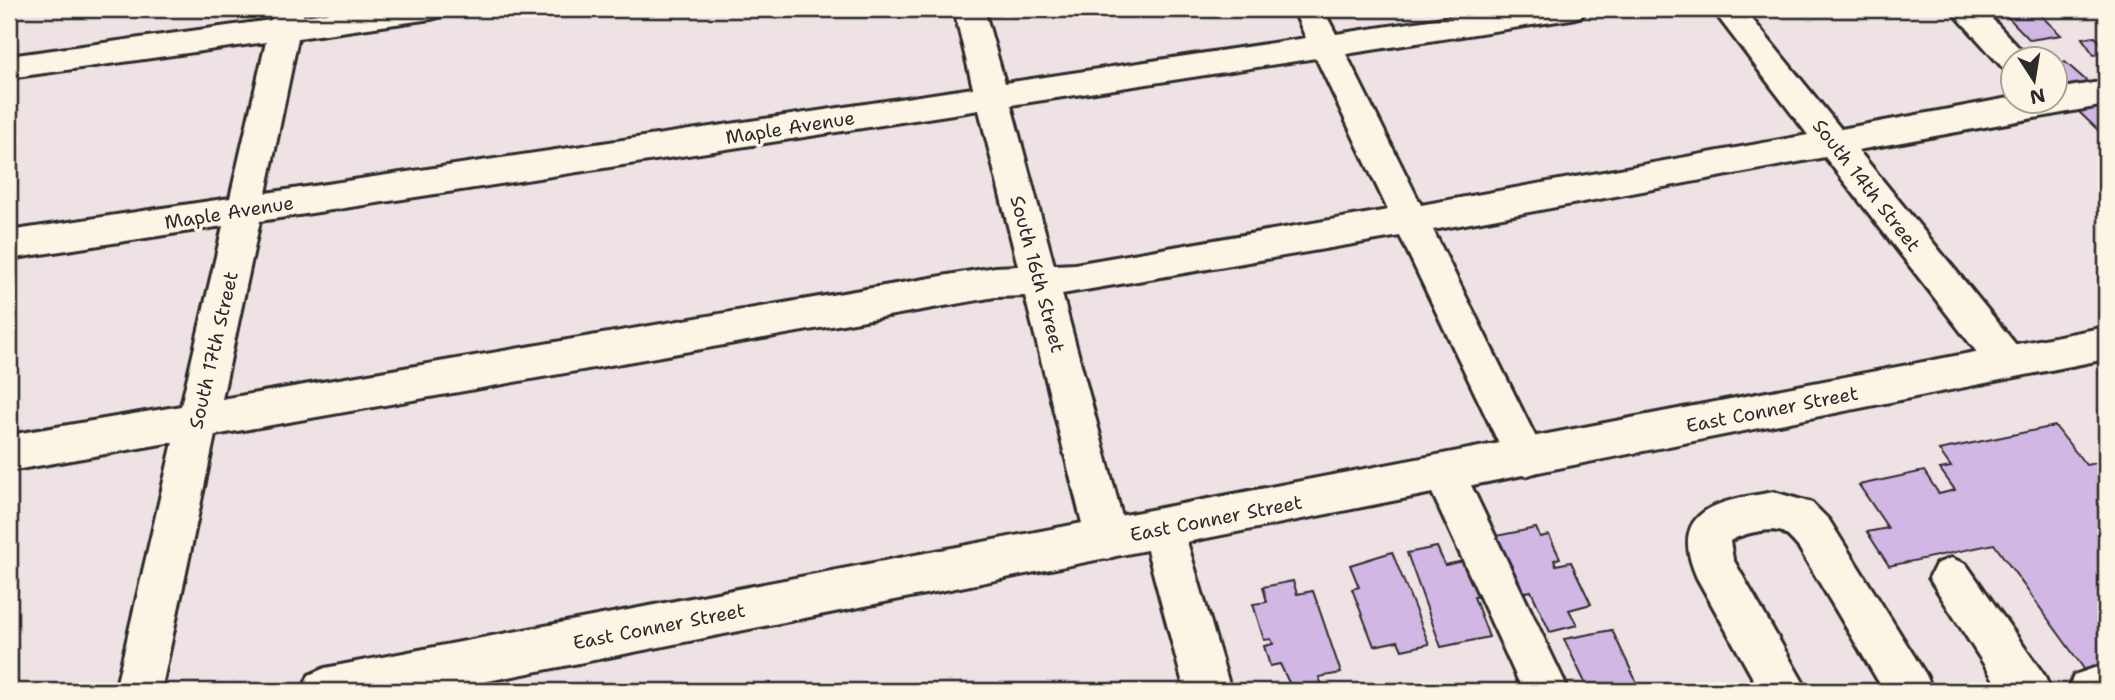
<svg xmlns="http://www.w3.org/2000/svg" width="2115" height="700" viewBox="0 0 2115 700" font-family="'Shantell Sans',sans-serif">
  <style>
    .building { fill: #d2b7e5; stroke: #2b2b2b; stroke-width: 2 }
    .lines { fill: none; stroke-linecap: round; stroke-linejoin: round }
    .minor-casing { stroke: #2b2b2b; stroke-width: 6 }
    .major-casing { stroke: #2b2b2b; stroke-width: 6 }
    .minor { fill: #fcf5e5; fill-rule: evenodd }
    .major { fill: #fcf5e5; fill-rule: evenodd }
    .labels { text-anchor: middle; stroke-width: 7; stroke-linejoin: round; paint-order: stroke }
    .street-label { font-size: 19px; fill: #2b2b2b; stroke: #fcf5e5 }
  </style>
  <rect width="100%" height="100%" fill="#efe2e5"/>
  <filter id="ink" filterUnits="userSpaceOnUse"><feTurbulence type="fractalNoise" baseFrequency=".0143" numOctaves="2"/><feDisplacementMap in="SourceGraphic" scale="14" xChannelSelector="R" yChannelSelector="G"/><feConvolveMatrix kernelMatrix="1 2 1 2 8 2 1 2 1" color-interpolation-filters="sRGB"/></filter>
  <g filter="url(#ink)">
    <!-- building -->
    <g class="building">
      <path d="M1994,9H2034L2061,35L2030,40L2004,13L1999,14Z"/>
      <path d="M2095,37L2106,48V53L2094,55L2082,38Z"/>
      <path d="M2065,62L2091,85L2056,92V64Z"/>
      <path d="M2106,104V132L2101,133L2077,110Z"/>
      <path d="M2055,426L2086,465L2106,461V669L2087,673L1994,544L1889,566L1867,532L1888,528L1859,485L1924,471L1939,494L1955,490L1940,469L1951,467L1939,450Z"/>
      <path d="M1536,528L1540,537L1549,535L1560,558L1554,560L1556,565L1571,562L1591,604L1569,610L1577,625L1550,632L1531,591L1512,595L1486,538Z"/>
      <path d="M1437,547L1445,565L1464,561L1479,596L1474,597L1489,637L1441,647L1407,553Z"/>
      <path d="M1392,552L1429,644L1402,650L1398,641L1374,646L1352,589L1359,587L1350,565Z"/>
      <path d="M1293,581L1297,594L1313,591L1341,673L1319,677L1324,691H1293L1280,664L1270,666L1264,646L1273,644L1271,639L1264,640L1253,604L1267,602L1263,587Z"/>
      <path d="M1612,630L1637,683L1589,691L1564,639Z"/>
    </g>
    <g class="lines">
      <defs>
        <g id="minor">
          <path d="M274,9H304L303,16L356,9H446L442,16L431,19L298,38L266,193L973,88L954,9H984L1005,83L1306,38L1293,9H1323L1336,34L1503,9H1586L1582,16L1571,19L1346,54L1421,205L1808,135L1712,9H1744L1841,129L2014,97V102H2056V89L2106,81V105L1858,150L2021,351L2026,362L2021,373L2007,378L1993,373L1825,157L1433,230L1546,458L1540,471L1526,476L1512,471L1400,236L1062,294L1128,539L1122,553L1107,559L1092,553L1086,539L1025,296L995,297L215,435L161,691H115L173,442L9,471V435L181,406L223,226L9,259V231L230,198L266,42L9,78V56L271,20ZM1316,58L1388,210L1075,264L1054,265L1011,105ZM979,110L1018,266L995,267L222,399L260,221Z"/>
          <path d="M1950,9H1983L2030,60H2014V71L2003,68Z"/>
          <path d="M1444,455L1459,460L1569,691H1523L1423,473L1429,460Z"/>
          <path d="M1774,492L1812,503L1829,520L1926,675L1933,691H1884L1799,548C1794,542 1788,535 1782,532C1769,527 1741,534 1730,541L1733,559L1808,691H1760L1697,578C1666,508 1720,501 1774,492Z"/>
          <path d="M1162,509L1177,514L1183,528L1231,691H1185L1141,528L1147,514Z"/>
          <path d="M1951,558L1966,564L2044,675L2051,691H2001L1929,578L1936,564Z"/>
          <path d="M2106,664V691H2067L2074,675Z"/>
        </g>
        <path id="major" d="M2106,327V359L438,691H302L309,675L325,668Z"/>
      </defs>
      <!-- minor casing -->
      <use href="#minor" class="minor-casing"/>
      <!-- major casing -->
      <use href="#major" class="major-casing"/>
      <!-- minor -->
      <use href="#minor" class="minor"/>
      <!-- major -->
      <use href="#major" class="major"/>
    </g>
  </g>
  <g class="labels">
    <!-- street labels -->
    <g class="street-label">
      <text transform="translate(790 127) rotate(-9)" y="7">Maple Avenue</text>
      <text transform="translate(1867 185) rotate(52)" y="7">South 14th Street</text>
      <text transform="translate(229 212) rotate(-9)" y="7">Maple Avenue</text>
      <text transform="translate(1038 274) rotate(75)" y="7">South 16th Street</text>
      <text transform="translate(213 350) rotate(-77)" y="7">South 17th Street</text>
      <text transform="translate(1772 409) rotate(-11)" y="7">East Conner Street</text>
      <text transform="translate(1216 518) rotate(-11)" y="7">East Conner Street</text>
      <text transform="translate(659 626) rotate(-11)" y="7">East Conner Street</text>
    </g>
  </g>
  <!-- margin -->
  <rect width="2115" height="700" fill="none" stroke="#fcf5e5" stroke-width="35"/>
  <rect x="18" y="18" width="2080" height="665" fill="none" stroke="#2b2b2b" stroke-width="2.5" filter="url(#ink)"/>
  <!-- north arrow -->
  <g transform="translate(2034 80) rotate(168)"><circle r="33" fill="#fcf5e5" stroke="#a8a49b" stroke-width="2"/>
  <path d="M0-5L12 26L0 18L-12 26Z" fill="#2b2b2b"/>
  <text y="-10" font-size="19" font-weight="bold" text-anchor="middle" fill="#2b2b2b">N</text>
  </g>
</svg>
